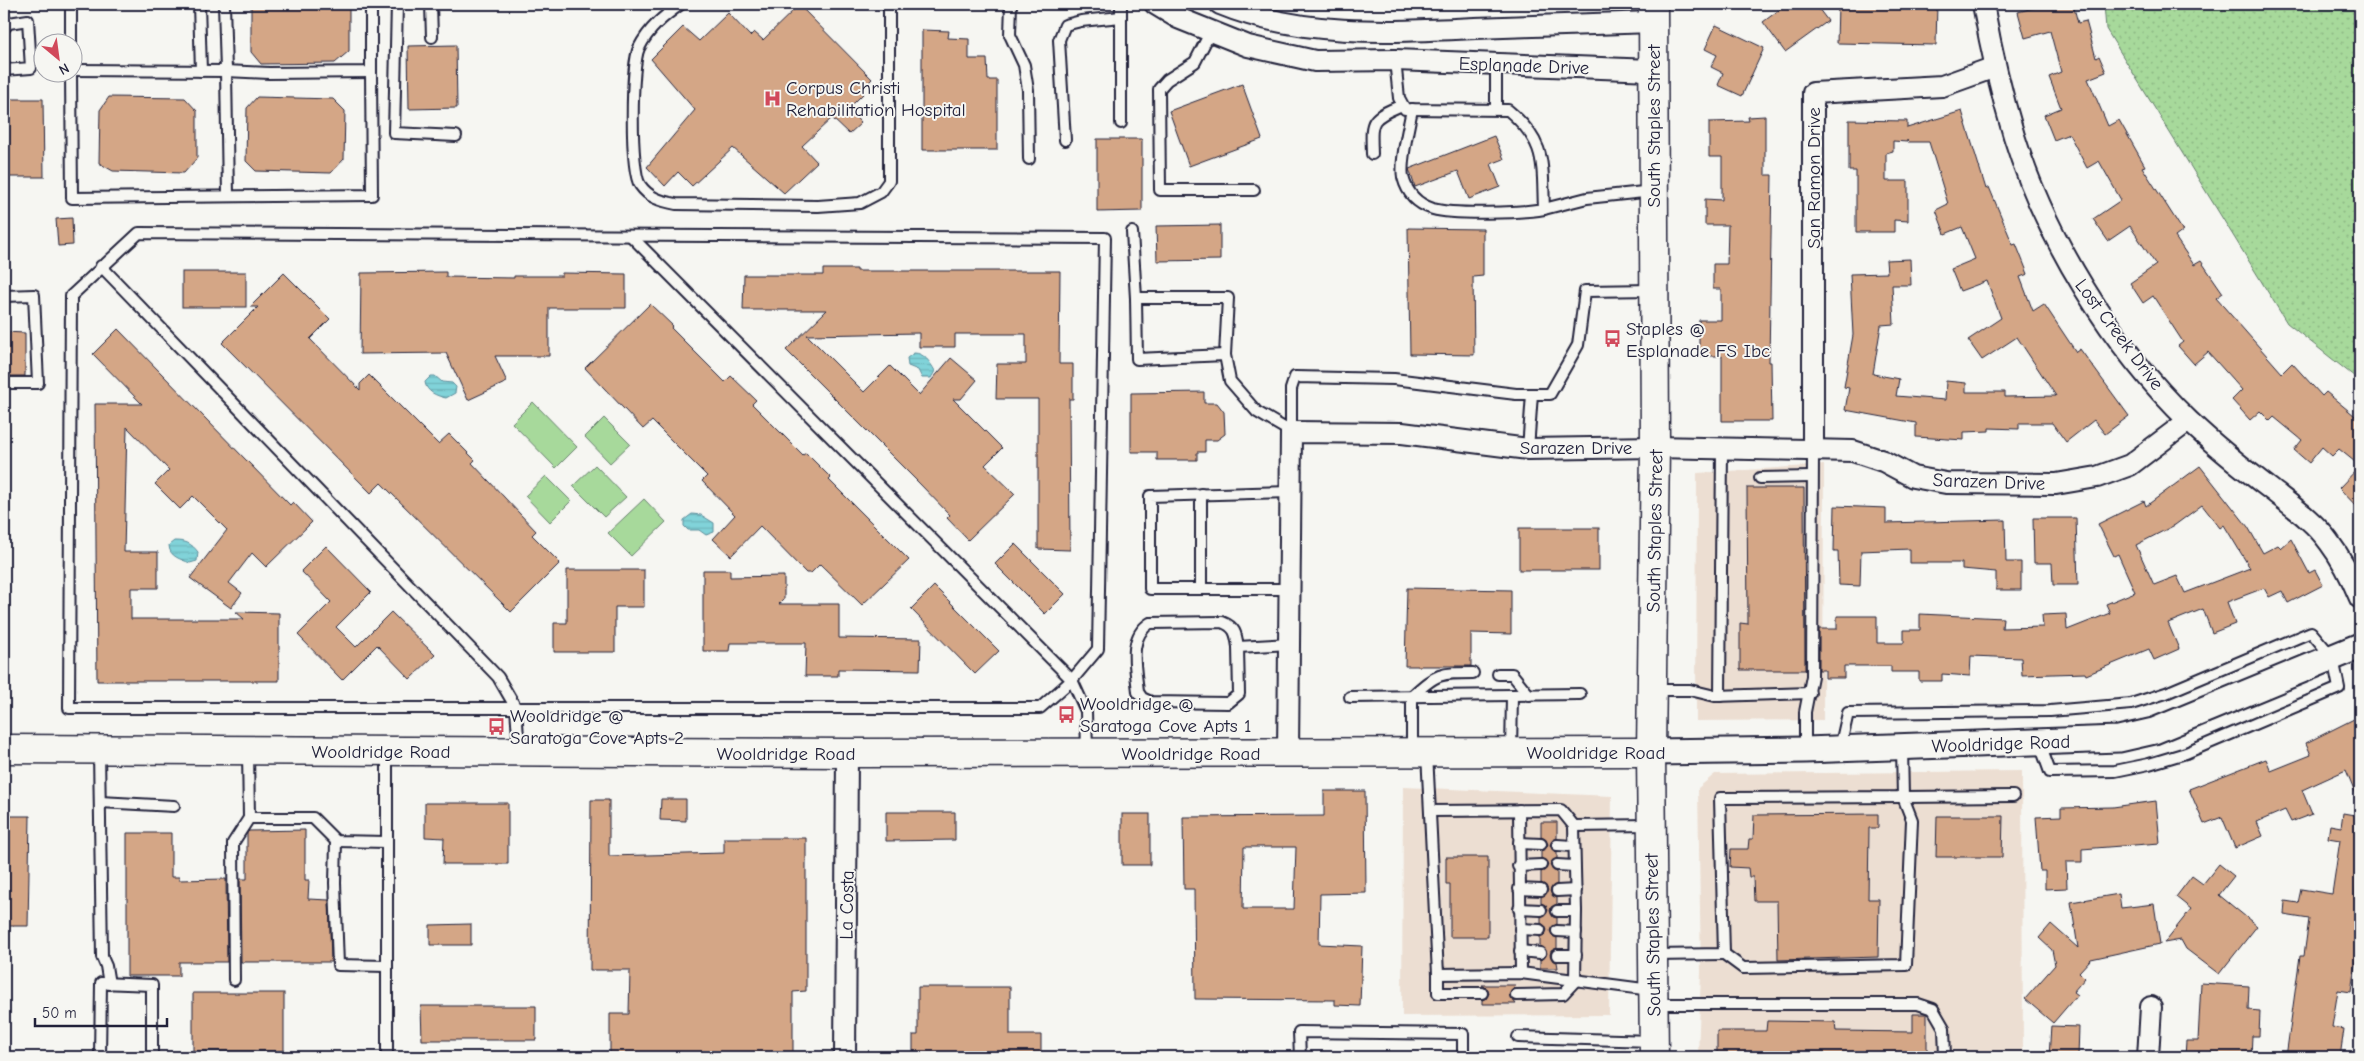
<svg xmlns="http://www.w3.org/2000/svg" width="2364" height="1061" viewBox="0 0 2364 1061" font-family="'Comic Neue',sans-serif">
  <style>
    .built { fill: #ecded2 }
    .grass { fill: url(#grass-dots); stroke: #647e6b }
    .pitch { fill: #a7d99b; stroke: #647e6b }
    .water { fill: url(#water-rules); stroke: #5b8c9a }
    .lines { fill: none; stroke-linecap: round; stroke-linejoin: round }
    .stream { stroke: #5b8c9a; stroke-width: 5 }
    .building { fill: #d4a686; stroke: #22223b; fill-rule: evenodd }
    .service-casing { stroke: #22223b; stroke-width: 14 }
    .minor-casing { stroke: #22223b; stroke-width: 24 }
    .tertiary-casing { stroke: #22223b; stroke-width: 29 }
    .secondary-casing { stroke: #22223b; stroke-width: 31 }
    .primary-casing { stroke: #22223b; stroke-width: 31 }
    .service { stroke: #f6f6f2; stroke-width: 10 }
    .minor { stroke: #f6f6f2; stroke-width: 20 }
    .tertiary { stroke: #f6f6f2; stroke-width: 25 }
    .secondary { stroke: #f6f6f2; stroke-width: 28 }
    .primary { stroke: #f6f6f2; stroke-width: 28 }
    .labels { text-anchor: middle; stroke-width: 4; stroke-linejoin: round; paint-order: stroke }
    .street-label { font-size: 19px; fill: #22223b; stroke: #f6f6f2 }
    .poi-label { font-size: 19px; fill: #22223b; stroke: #f6f6f2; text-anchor: start }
  </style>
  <defs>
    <pattern id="grass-dots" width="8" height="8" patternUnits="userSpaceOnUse" patternTransform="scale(1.25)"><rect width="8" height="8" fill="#a7d99b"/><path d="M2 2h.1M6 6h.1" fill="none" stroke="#8fba86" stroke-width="1.8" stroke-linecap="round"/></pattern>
    <pattern id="water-rules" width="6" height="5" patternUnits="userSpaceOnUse" patternTransform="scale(1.25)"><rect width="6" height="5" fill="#81d3d9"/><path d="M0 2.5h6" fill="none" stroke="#6fb5bb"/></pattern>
  </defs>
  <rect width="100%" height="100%" fill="#f6f6f2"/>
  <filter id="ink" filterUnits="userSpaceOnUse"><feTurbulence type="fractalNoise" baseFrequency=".02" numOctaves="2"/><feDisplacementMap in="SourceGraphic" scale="10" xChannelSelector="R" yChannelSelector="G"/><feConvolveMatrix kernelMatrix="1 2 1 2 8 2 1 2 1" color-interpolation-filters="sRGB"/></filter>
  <g filter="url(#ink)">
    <!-- built -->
    <g class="built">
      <path d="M1824,465L1823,720L1696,721L1697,473Z"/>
      <path d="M2022,771L2023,1057H1698L1701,972L1698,788L1715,774Z"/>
      <path d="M1403,787L1612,796L1609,1015L1402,1016Z"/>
    </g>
    <!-- grass -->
    <path class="grass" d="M2104,4H2360V381L2287,323L2106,29Z"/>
    <!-- pitch -->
    <g class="pitch">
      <path d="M533,402L577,447L556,468L512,423Z"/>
      <path d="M604,418L630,444L610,463L585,437Z"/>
      <path d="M595,465L626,497L604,517L573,486Z"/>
      <path d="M546,476L571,501L550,522L525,496Z"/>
      <path d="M644,499L666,522L631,556L608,533Z"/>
    </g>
    <!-- water -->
    <g class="water">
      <path d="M914,353C924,353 930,362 935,371L931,378H922L918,370L908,366L907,358Z"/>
      <path d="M431,376H435L442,382L452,383L456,387L455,393L446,398C437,396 426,392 425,382Z"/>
      <path d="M692,514L701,515L714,523V532L706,535L699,530H688L684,526V520Z"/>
      <path d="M174,541C186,541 191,543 198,552L197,561L190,563C181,559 169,557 169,545Z"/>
    </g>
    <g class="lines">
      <!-- stream -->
      <path class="stream" d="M2358,4L2360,7"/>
    </g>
    <!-- building -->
    <g class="building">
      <path d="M251,4H349V51L335,63L261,64L251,52Z"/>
      <path d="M1787,4H1815L1828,21L1785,52L1763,22Z"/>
      <path d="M1838,4H1937L1936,45L1837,43Z"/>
      <path d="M2048,4H2073L2078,23L2086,21L2096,58L2099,56L2106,72L2088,79L2108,126L2119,120L2145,166L2142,167L2183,231L2175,237L2194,265L2201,261L2223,293L2216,298L2282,373L2292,363L2322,396L2326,392L2360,420V466L2339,449L2332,456L2322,447L2309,463L2294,450L2302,440L2274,417L2270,421L2260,411L2250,420L2232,400L2242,390L2208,352L2194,364L2178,346L2183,342L2153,296L2143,303L2130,283L2156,265L2130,226L2108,241L2093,219L2121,200L2099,161L2087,168L2069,134L2054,140L2044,115L2061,108L2049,77L2061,72L2050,31L2025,38L2018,12Z"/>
      <path d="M799,5L872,79L860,91L863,94L848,109L861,123L849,134L832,118L802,146L817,162L784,193L733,148L692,186L678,172L665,186L647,167L695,110L651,59L683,27L699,41L728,13L750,36L754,32L763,40Z"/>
      <path d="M1716,25L1764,48L1742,96L1718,85L1723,73L1711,67L1717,55L1705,49Z"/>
      <path d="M922,30L949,31L948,38L969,39V59H987L988,80H997V150H922Z"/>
      <path d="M456,45L457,108L409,109L408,46Z"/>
      <path d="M1242,84L1262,139L1189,166L1169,111Z"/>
      <path d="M109,97L185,98L197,111V158L184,173L113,171L99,163L100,110Z"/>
      <path d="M257,97L333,99L345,111L344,159L331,173L256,171L246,161L247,108Z"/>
      <path d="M4,99H43L44,177H4Z"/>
      <path d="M1962,111L1986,189L1989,187L2013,245L2016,244L2028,274L2020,277L2033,311L2044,304L2076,352L2080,349L2129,416L2105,434L2094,420L2066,442L2052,423H2019V429L1989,428V431L1964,432V440L1916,437V423L1845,410L1849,388L1844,387L1853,335L1850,274L1887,273L1886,260L1910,259L1911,285H1892L1894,324L1881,325L1873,374L1899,379L1896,396L1945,400L1946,381L1966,383V392H2005V397L2056,396L2017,337L1982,360L1968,340L2001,318L1987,281L1960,291L1951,269L1975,259L1962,227L1945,234L1936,210L1948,204L1929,142H1908L1907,140V142L1893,141V151L1886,153V181H1908V221L1894,220V232H1856V171H1849V120L1907,121V128Z"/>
      <path d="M1765,116V175H1772L1769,362H1771L1772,421H1722V356H1699V320H1721V289H1713V264H1727L1728,225H1705V199L1722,200V157H1709V122L1749,121L1748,117Z"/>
      <path d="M1494,136L1504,159L1491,164L1500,187L1469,199L1458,171L1415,187L1409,169Z"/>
      <path d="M1097,139H1142V211L1097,212Z"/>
      <path d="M72,218L73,245L58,246L56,219Z"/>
      <path d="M1220,225V260L1157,261L1156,226Z"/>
      <path d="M1408,228L1483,229V276L1473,277L1474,355L1410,354Z"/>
      <path d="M823,269H857V271H1060L1059,364H1073V399H1069L1070,550L1038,549V399H996L997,364H1026V334H955V347H919V333L807,335L864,392L890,366L919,395L951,358L977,380L961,399H953L1002,448L985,465L1015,494L968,540L947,518L950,515L919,483L786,350L827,310H743L744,275H823Z"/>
      <rect x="182" y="272" width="64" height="35"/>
      <path d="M446,272V277L514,278V276H562V273L626,274V308H549V356H495L507,382L468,400L446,353L360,354L361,273Z"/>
      <path d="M284,273L330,319L310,339L360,390V384L369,375L438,444L449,434L475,460L472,463L536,531L532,535L560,563L511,612L381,483L371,493L222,343L258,307H250Z"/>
      <path d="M650,304L673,326L671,328L725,382L731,376L756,400L752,404L803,455L806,453L831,478L829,480L909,560L862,605L820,564L811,573H806L760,526L731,556L713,539L735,515L702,481L707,476L652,421L643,429L585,368Z"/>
      <path d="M118,329L290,505L293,502L312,522L266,567L252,553L229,583L242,593L231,608L190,578L227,530L193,496L180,509L155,484L169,470L127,427L124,552H158V588H131V619H244L236,612L279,613V681H97L95,404H142L93,354Z"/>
      <path d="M4,332L25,333V376H4Z"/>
      <path d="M1204,392V403H1217L1224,412L1225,434L1217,440H1205V452H1197V460H1157V452H1131V393Z"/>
      <path d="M2200,466L2248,527L2263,553L2278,545L2281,548L2291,539L2309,573L2315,570L2323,585L2288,603L2282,591L2269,597L2264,588L2227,602L2235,624L2212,633L2203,609L2168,623L2179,649L2154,660L2149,649L2086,675L2085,673L2022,675L2021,658L1971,656L1970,676L1942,674V681H1919V672H1891V666H1844V678H1825V670H1819V629H1837V616H1877V643H1904V630H1920V614L2003,618L2002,628L2043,627L2042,615L2066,614L2067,630L2110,613L2106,604L2135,592L2118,554L2114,556L2098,524L2144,501L2146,506ZM2202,505L2220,528L2224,525L2250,568L2185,593L2177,576L2154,585L2136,545L2175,525Z"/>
      <path d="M2360,466V510L2339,488Z"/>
      <path d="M1747,488H1804L1805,670H1740V623L1748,624Z"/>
      <path d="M1835,506L1886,508V523L2005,520L2006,562H2021V590H1996V572L1962,569V563H1910V549L1861,551L1860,586L1839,585L1838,551H1834Z"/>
      <path d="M2033,518H2076L2078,585H2053L2052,563H2034Z"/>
      <rect x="1519" y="528" width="80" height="42"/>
      <path d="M1015,544L1065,594L1045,614L995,564Z"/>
      <path d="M326,546L371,592L336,627L356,647L391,612L435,655L410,679L377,645L342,680L298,635L331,602L301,571Z"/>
      <path d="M567,570H644V607H615V652H554V623H567Z"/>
      <path d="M703,570H730V577L784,576V599L779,604H839V638L921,639L920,670L838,669V676H805L806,643H730L729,651H703Z"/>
      <path d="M934,586L999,651L975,674L911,609Z"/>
      <path d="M1407,588L1511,590V634L1471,633V666H1405Z"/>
      <path d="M2360,716V804L2346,770L2302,790L2312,814L2291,822L2285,810L2257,822L2263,836L2235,848L2222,817L2204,824L2189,789L2266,759L2271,771L2311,755L2306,743Z"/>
      <path d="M1324,791H1365L1366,893L1320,894L1319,944L1362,946L1360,1006L1335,1005V1000L1195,999L1194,889H1184L1183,817L1324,816ZM1244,847H1296L1294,909H1243Z"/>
      <path d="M661,799H686V821L660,820Z"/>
      <path d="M591,800H609V856L724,853V838H806V991L793,992V1057H610V1014H629L630,970H590Z"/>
      <path d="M2156,801L2160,843L2082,849V862H2066L2067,888L2045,889V871H2040L2036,817L2061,816V808L2113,807Z"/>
      <path d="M425,803H508V864H443L444,838L425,837Z"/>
      <path d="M886,812H955V840L886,841Z"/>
      <path d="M2343,813L2360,816V859L2355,897L2360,898V929L2351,992L2338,990L2332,1027L2344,1029L2340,1057H2286L2300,956H2304L2309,919L2284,915L2285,901L2298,903L2301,889L2332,894L2340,840L2328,838L2330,825L2341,827Z"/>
      <rect x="1122" y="814" width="28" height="51"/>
      <path d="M1878,814V828H1869L1868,899H1879L1878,957L1778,960L1777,901H1754L1753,877H1749L1748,868L1730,867L1731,849H1748L1749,839H1753L1754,815Z"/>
      <path d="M4,816H30L28,926H4Z"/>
      <path d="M1937,816H2003L2002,857H1936Z"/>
      <path d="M1541,822H1557V838L1552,841L1550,845L1553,850L1557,852V858L1552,861L1550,865L1553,870L1557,872V884L1553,886L1550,891L1552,895L1557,898V904L1551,907L1550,911L1553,917L1557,918V924L1552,927L1550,931L1553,936L1557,938V948L1551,951L1550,955L1553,961L1557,962L1558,968H1540V960L1545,957L1547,953L1544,948L1540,946V937L1545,934L1547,930L1544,925L1541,923V917L1546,914L1548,910L1545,905L1541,903V897L1546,894L1548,890L1545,885L1541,883V872L1545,870L1548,865L1546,861L1541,858V851L1546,848L1548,844L1545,839L1541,837Z"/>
      <path d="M305,830V880H309L308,899L329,900L331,962H241L240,879H247V833L249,831Z"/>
      <path d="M127,833H171V877H179V880L226,879L227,962H179V976H127Z"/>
      <path d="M1446,857H1488V937H1450V884H1446Z"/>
      <path d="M2219,864L2234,876L2219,895L2257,926L2219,974L2186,949L2181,940L2164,943L2191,909L2176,897L2192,876L2203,884Z"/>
      <path d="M2119,894L2121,908L2154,904L2160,944L2091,959L2079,972L2085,978L2073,992L2077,995L2053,1023L2025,999L2055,965L2052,950L2039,938L2051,924L2078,948L2071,902Z"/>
      <path d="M471,924V945H430V925Z"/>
      <path d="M2201,983L2249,986L2248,1010L2260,1011L2259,1036H2252L2251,1057H2185L2186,1041H2198Z"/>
      <path d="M1482,985H1516L1509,995L1516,1004H1482V1000L1486,999L1489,993L1488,989Z"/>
      <path d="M918,987H1010V1035H1041V1057H913V1035H918Z"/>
      <rect x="193" y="993" width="91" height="58"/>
      <path d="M421,1006H536V1040H422Z"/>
      <path d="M1913,1014H1927V1057H1717V1031H1766L1767,1021L1835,1022L1836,1031L1913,1032Z"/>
      <path d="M2051,1026L2079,1027L2078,1057H2049Z"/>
    </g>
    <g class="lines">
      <defs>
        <g id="service">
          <path d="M71,4V42"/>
          <path d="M199,4L201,71"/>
          <path d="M224,4L226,71L269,73L371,72V4"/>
          <path d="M397,4L394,133L456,136"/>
          <path d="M431,4L432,37"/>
          <path d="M681,4C664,16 649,28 639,48C631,64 630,170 640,185C649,198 661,201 676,204L818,206L860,203L881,192L889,181V4"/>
          <path d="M1011,4L1010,35L1024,65L1028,90L1029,159"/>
          <path d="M1121,4V123"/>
          <path d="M4,28L9,23L28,20L31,68L4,70"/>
          <path d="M1211,31L1195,62L1167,80L1159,89L1160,190H1254"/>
          <path d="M1395,60L1399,98L1405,109L1508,110C1547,143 1542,162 1544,209L1587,198L1653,191"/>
          <path d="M1496,64V109"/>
          <path d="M72,70L226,71L228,196"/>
          <path d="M71,72L72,198L372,195L371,72"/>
          <path d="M1412,109C1409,126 1400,161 1403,177C1407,193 1417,204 1433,209C1454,215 1521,213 1544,209"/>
          <path d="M1065,140L1059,40L1065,25L1081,21L1121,17"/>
          <path d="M1372,154C1371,120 1369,119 1402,105"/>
          <path d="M1132,232L1136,298"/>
          <path d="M139,233L1105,238L1098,649L1072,680L1040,708H69L71,296Z"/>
          <path d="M631,236L1072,680L1086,711L1087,752"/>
          <path d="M101,266L498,677L516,708L519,751"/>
          <path d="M4,296L34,295L38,383H4"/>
          <path d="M1225,355L1228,298H1136L1137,359L1225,355L1230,381L1257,412L1291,432"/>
          <path d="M1291,432V389L1295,377L1394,379L1516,394H1550L1578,345L1585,291L1653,290"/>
          <path d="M1528,449L1532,394"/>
          <path d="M1760,478L1812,477"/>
          <path d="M1201,494V589"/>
          <path d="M1289,589H1150V496L1290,492"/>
          <path d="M1238,647L1239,694L1228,703L1151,702L1142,698L1138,692C1136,668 1127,638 1150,623L1222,622C1235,627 1236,633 1238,647L1289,644"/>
          <path d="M1498,674H1512L1529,695"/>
          <path d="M1652,690H1690L1715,696L1810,693"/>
          <path d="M1720,696L1722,448"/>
          <path d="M1350,697L1580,694"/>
          <path d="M1840,748L1848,713L2050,711L2131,704L2166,693L2311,632L2333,658L2339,688L2186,753L2149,764L2115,771L2050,772L2039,742"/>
          <path d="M1805,750V712L1812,676L1813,449"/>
          <path d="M99,751L102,957L106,966L109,984"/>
          <path d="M1412,752V696C1437,673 1440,673 1473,673"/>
          <path d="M1511,752L1512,695"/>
          <path d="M1427,753L1438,974L1521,973L1651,990"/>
          <path d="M100,802L174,806"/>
          <path d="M1519,810L1521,973"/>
          <path d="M1430,811L1561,810L1574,826L1651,825"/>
          <path d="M249,818H313L336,841L387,842"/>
          <path d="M336,841L335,883L338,965L387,966"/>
          <path d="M1519,843L1541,844"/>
          <path d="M1557,845L1573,846"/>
          <path d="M1557,865L1574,866"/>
          <path d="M1518,866L1541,865"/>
          <path d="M1519,889L1541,890"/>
          <path d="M1557,891L1576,890"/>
          <path d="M1519,909L1541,910"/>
          <path d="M1557,911H1576"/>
          <path d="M1520,929L1540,930"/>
          <path d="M1557,931L1576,932"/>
          <path d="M1520,951L1540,953"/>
          <path d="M1724,954L1743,968L1906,965L1912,820L1903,797L2013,796"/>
          <path d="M1557,955H1576"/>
          <path d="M1653,955L1724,954L1720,798L1903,797L1902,747"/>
          <path d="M1438,974V993H1482"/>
          <path d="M234,980L233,843L249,818L248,752"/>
          <path d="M1516,995L1563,994L1575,981L1576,911L1574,826"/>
          <path d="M1654,1004H1918L1933,1009L1944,1028L1945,1057"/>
          <path d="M1518,1037L1653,1041"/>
          <path d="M100,1057L101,983L152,985V1057"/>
          <path d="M387,1057V752"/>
          <path d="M1300,1057L1299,1032L1463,1034V1057"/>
        </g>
        <g id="minor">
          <path d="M1155,4L1178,18L1248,46L1315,61L1395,60L1652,70"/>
          <path d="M1220,4C1300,37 1390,32 1475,28C1534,26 1594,24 1653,22"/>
          <path d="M1983,4C1991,49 2001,93 2014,136C2045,237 2113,348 2189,421C2215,446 2244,469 2273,491C2292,506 2315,522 2329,542C2342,559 2352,579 2360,598"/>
          <path d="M1813,449V93L1942,86L1995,67"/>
          <path d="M1288,753L1291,432L1402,433L1528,449L1655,447L1853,451L1883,461L1913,477L1946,483L2056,484L2097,477L2130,465L2188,421"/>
          <path d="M845,1057L847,753"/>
          <path d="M2148,1057L2151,1007"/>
        </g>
        <path id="tertiary" d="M1651,752L1805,750L2119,739L2154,731L2360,646"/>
        <path id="secondary" d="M4,749L847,753L1651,752"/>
        <path id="primary" d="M1653,4L1655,447L1651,752L1654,1057"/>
      </defs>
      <!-- service casing -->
      <use href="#service" class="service-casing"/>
      <!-- minor casing -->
      <use href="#minor" class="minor-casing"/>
      <!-- tertiary casing -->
      <use href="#tertiary" class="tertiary-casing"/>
      <!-- secondary casing -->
      <use href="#secondary" class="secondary-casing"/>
      <!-- primary casing -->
      <use href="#primary" class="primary-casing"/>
      <!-- service -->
      <use href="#service" class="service"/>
      <!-- minor -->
      <use href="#minor" class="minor"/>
      <!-- tertiary -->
      <use href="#tertiary" class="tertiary"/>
      <!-- secondary -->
      <use href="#secondary" class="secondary"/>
      <!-- primary -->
      <use href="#primary" class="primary"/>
    </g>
  </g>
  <!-- icons -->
  <defs>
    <symbol id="hospital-bare" viewBox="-9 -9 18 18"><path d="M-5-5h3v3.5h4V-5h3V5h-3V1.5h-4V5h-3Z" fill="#d1495b" stroke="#f6f6f2" stroke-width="2.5" paint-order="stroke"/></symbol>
    <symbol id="bus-bare" viewBox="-9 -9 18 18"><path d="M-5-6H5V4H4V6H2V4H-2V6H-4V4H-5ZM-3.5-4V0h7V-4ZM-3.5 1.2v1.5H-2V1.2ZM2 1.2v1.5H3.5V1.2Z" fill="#d1495b" stroke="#f6f6f2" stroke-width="2.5" paint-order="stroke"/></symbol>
  </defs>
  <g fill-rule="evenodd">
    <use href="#hospital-bare" x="760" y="86" width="25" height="25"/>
    <use href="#bus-bare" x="1600" y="326" width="25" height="25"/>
    <use href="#bus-bare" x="1054" y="702" width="25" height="25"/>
    <use href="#bus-bare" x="484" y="714" width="25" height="25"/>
  </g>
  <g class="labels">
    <!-- street labels -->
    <g class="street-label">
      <text transform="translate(1524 65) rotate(2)" y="7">Esplanade Drive</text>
      <text transform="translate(1653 126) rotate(-90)" y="7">South Staples Street</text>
      <text transform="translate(1813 178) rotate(-90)" y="7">San Ramon Drive</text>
      <text transform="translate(2120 334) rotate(53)" y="7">Lost Creek Drive</text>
      <text x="1576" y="454">Sarazen Drive</text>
      <text transform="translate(1989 481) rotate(2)" y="7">Sarazen Drive</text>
      <text transform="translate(1654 531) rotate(-89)" y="7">South Staples Street</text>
      <text transform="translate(2001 743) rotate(-2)" y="7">Wooldridge Road</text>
      <text x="381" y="758">Wooldridge Road</text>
      <text x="1596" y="759">Wooldridge Road</text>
      <text x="786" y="760">Wooldridge Road</text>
      <text x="1191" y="760">Wooldridge Road</text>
      <text transform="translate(846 905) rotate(-89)" y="7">La Costa</text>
      <text transform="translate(1652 935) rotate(-91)" y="7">South Staples Street</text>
    </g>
    <!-- poi labels -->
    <g class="poi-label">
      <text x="786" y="94">Corpus Christi<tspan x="786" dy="22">Rehabilitation Hospital</tspan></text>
      <text x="1626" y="335">Staples @<tspan x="1626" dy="22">Esplanade FS Ibc</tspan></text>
      <text x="1080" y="710">Wooldridge @<tspan x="1080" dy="22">Saratoga Cove Apts 1</tspan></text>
      <text x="510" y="722">Wooldridge @<tspan x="510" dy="22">Saratoga Cove Apts 2</tspan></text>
    </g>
  </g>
  <!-- margin -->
  <rect width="2364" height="1061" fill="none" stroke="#f6f6f2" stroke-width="20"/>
  <rect x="10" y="10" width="2344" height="1041" fill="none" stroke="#22223b" stroke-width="2" filter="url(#ink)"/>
  <!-- north arrow -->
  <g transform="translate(58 58) rotate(151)"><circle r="24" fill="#f6f6f2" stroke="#a1a1a9"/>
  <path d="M0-4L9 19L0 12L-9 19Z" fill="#d1495b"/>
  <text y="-8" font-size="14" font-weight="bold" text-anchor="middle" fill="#22223b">N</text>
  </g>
  <!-- scale -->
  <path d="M35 1018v8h132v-8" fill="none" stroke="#22223b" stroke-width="2.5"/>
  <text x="42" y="1018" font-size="15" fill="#22223b" stroke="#f6f6f2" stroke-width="4" paint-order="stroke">50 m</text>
</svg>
